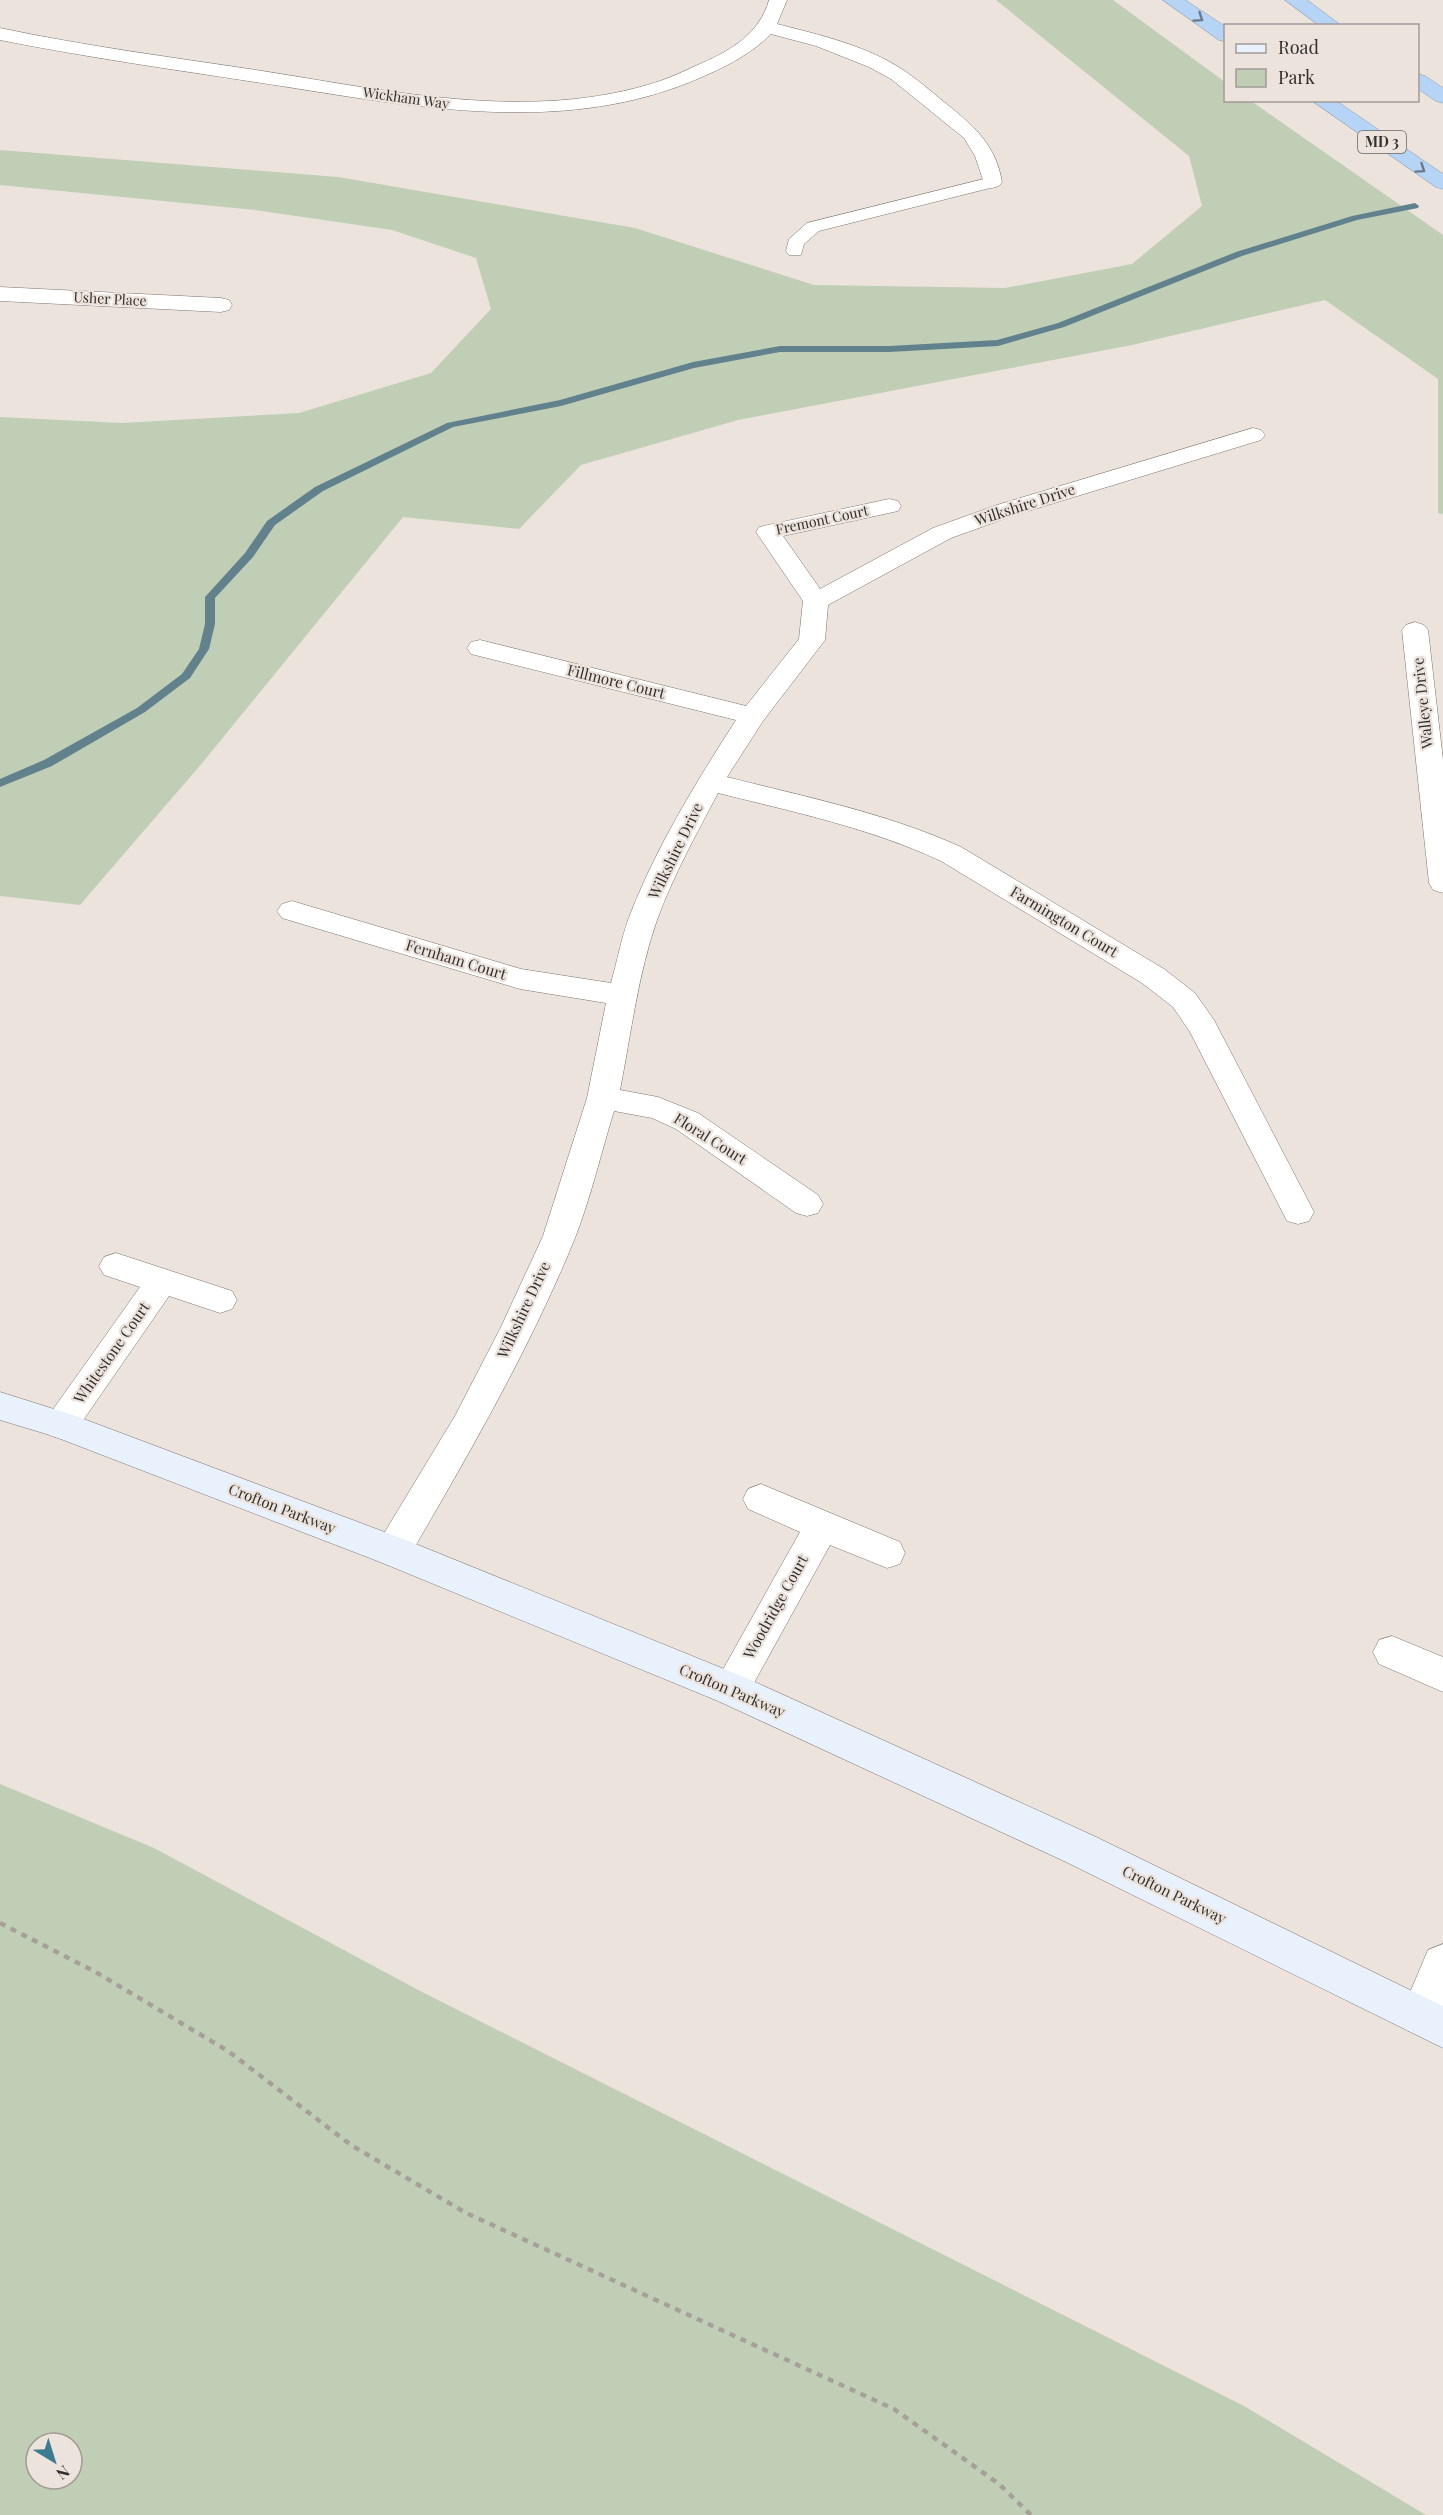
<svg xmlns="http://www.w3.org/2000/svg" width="1443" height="2515" viewBox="0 0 1443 2515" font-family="'Playfair Display',serif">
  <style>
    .green { fill: #c1ceb6; fill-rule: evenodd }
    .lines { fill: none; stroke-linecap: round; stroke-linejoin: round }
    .stream { fill: #61828d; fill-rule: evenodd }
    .lane-casing { stroke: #7d756f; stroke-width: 1 }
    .street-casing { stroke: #7d756f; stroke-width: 1 }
    .secondary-casing { stroke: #7d756f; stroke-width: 1 }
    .highway-casing { stroke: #889ab0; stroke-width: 1 }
    .path { stroke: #a69f9a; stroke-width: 4.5; stroke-dasharray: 6 6; stroke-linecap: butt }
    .lane { fill: #fff; fill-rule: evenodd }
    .street { fill: #fff; fill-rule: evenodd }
    .secondary { fill: #e9f2fc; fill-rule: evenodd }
    .highway { fill: #b6d4f6; fill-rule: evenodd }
    .oneway { stroke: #6e7987 }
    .labels { text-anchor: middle; stroke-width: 4.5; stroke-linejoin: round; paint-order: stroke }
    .far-street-label { font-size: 14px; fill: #332f2d; stroke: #ebe3dc }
    .shield { fill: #ebe3dc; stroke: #6a6562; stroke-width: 1.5 }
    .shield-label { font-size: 14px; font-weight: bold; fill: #332f2d }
    .street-label { font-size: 15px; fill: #332f2d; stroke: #ebe3dc }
  </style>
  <rect width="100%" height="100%" fill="#ebe3dc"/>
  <!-- green -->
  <g class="green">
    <path d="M996,0H1113L1225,82L1226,100L1251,101L1443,235V514L1438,513V379L1325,300L1132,345L738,420L581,465L519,529L403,517L203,762L80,905L0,896V417L122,423L299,413L431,373L491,309L476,258L392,230L255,210L0,185V150L338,177L635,228L814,285L1005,288L1132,264L1202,206L1189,156Z"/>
    <path d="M0,1784L154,1848L422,1992L1244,2406L1426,2515H0ZM36,2443H72V2479H36Z"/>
  </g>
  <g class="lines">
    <!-- stream -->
    <path class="stream" d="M1415,203L1419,206L1418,208L1357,220L1242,256L1064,327L998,346L889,352H780L694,368L561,406L453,427L323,491L275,525L253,557L215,598V624L209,649L190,678L145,712L52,766L0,787V779L44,760L137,708L182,674L199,649L205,624V597L245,553L267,521L315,487L447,423L560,400L693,362L780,346H889L997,340L1058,323L1236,252L1352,216Z"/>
    <defs>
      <path id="lane" d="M992,177L998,178L1000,182L998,186L819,231L804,244L801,255H789L786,251L789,239L807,223Z"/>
      <g id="street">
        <path d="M769,0H787L777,24C820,35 869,46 906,72C921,82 935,95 949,106C976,128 996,146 1002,182L999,186L992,188L985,186L975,156L964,138L891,79L869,67L816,46L771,34C751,54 727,66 702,77C560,140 402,104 255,82C170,69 85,57 0,40V28C85,46 170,57 256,70C386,90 531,124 660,81C675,76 688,69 702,63C732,50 760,33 769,0Z"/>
        <path d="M0,287L221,298L229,300L232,305L229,310L221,312L0,301Z"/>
        <path d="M1253,428L1261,430L1265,435L1261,440L1015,515L951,538L828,605L825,640L763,721L727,777C806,797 886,813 961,847L1164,969L1195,993L1214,1020L1314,1212L1309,1221L1298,1224L1287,1221L1190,1032L1173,1007L1142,983L941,861C870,828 794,812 718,793C696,835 673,876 657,920C638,974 631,1034 620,1090L658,1097L698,1113L818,1195L823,1204L818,1213L807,1216L796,1213L676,1129L652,1118L614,1111C601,1153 591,1197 575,1238C529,1351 467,1457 406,1562L393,1566L380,1562L375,1551L380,1540L455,1416L501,1327L543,1236L587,1098L606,1003L520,989L282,918L277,911L282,904L292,901L521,969L611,983C617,962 621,940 628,920C655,849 695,784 736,720L471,654L467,648L471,642L480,640L746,706L799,639L803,601L756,532L759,527L889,499L898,501L901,506L898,511L783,536L820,589L933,528L997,505Z"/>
        <path d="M1415,622L1424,625L1428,630L1443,760V893L1433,890L1429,883L1402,630L1406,625Z"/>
        <path d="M116,1253L232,1291L237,1300L232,1309L220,1313L169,1296L73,1435L61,1439L49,1435L44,1425L49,1415L140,1287L104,1275L99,1266L104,1257Z"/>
        <path d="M761,1484L900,1542L905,1553L900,1564L887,1568L830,1545L744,1701L731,1706L718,1701L712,1689L800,1532L748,1509L743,1499L748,1489Z"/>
        <path d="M1392,1636L1443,1657V1692L1379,1664L1373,1652L1379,1640Z"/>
        <path d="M1443,1944V2013L1436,2030L1421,2036L1406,2030L1400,2016L1428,1950Z"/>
      </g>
      <path id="secondary" d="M0,1392L73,1415L406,1540L744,1677L1094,1836L1443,2006V2048L1066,1862L718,1701L380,1562L53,1436L0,1420Z"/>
      <g id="highway">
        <path d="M1163,0H1185L1226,27V42L1219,40Z"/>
        <path d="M1285,0H1307L1342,26H1320Z"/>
        <path d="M1418,74L1425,76L1443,88V103L1436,101L1418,89Z"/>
        <path d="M1311,100H1335L1443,174V189L1436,187Z"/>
      </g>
    </defs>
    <!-- lane casing -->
    <use href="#lane" class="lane-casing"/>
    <!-- street casing -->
    <use href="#street" class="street-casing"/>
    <!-- secondary casing -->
    <use href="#secondary" class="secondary-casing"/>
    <!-- highway casing -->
    <use href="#highway" class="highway-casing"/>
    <!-- path -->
    <path class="path" d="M0,1923L94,1971L228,2051L351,2145L466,2213L894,2409L999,2484L1031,2515"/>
    <!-- lane -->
    <use href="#lane" class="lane"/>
    <!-- street -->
    <use href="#street" class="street"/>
    <!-- secondary -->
    <use href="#secondary" class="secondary"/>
    <!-- highway -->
    <use href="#highway" class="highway"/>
  </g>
  <!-- one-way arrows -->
  <defs><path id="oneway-chevron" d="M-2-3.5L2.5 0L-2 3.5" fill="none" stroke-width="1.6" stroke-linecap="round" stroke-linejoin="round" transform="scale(1.5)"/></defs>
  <g class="oneway">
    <use href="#oneway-chevron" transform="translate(1199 18) rotate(34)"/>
    <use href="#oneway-chevron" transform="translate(1421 169) rotate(34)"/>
  </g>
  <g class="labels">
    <!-- far-street labels -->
    <g class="far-street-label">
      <text transform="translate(406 98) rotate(8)" y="5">Wickham Way</text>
      <text transform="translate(110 299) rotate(3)" y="5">Usher Place</text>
      <text transform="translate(822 520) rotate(-12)" y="5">Fremont Court</text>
    </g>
    <!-- shield labels -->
    <rect class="shield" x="1358" y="131" width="48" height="22" rx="4.5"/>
    <g class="shield-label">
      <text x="1382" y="147">MD 3</text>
    </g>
    <!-- street labels -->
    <g class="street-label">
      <text transform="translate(1025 505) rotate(-18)" y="5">Wilkshire Drive</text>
      <text transform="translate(616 682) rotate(14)" y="5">Fillmore Court</text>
      <text transform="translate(1423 703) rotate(-96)" y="5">Walleye Drive</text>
      <text transform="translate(676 851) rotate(-64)" y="5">Wilkshire Drive</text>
      <text transform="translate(1064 922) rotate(31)" y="5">Farmington Court</text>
      <text transform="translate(456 960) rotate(17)" y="5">Fernham Court</text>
      <text transform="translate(710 1139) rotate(32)" y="5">Floral Court</text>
      <text transform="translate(524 1310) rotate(-65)" y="5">Wilkshire Drive</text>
      <text transform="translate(112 1353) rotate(-55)" y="5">Whitestone Court</text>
      <text transform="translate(282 1509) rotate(21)" y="5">Crofton Parkway</text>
      <text transform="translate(776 1607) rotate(-61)" y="5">Woodridge Court</text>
      <text transform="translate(732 1691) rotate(23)" y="5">Crofton Parkway</text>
      <text transform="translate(1174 1895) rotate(26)" y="5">Crofton Parkway</text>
    </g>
  </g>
  <!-- legend -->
  <rect x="1224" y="24" width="195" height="78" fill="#ebe3dc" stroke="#a19b96" stroke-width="1.5"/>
  <rect x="1236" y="44" width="30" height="9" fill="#e9f2fc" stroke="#a19b96" stroke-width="1.5"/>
  <text x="1278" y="54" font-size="18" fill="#332f2d">Road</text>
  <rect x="1236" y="69" width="30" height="18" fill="#c1ceb6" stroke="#a19b96" stroke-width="1.5"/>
  <text x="1278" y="84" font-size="18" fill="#332f2d">Park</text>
  <!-- north arrow -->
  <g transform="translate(54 2461) rotate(142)"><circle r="28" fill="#ebe3dc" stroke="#a19b96" stroke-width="1.5"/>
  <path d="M0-4.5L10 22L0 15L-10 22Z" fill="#3d7b91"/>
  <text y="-9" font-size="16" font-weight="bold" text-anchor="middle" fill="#332f2d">N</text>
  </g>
</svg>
